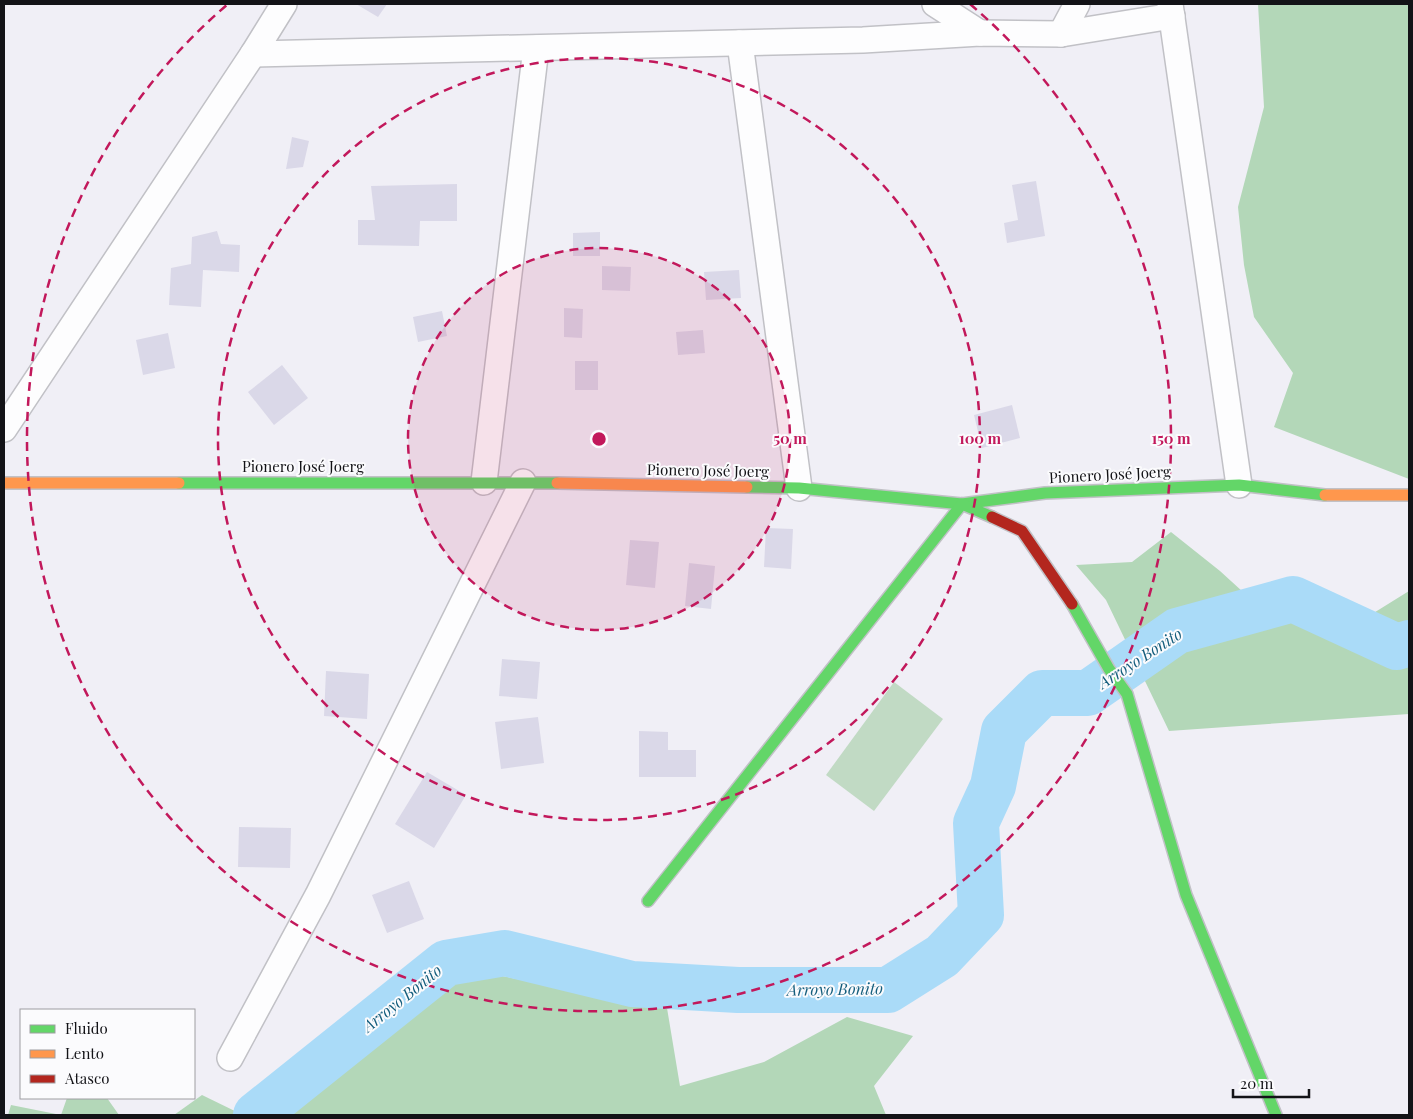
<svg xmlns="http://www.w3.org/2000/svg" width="1413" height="1119" viewBox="0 0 1413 1119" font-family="'Playfair Display',serif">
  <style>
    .green { fill: #c1dac4 }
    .forest { fill: #b3d7b8 }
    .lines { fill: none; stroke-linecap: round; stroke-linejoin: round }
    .river { stroke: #aadbf8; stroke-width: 46 }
    .building { fill: #dad8e8 }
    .street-casing { stroke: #c1c1c6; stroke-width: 28 }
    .fast-casing { stroke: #c1c1c6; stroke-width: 14 }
    .slow-casing { stroke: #c1c1c6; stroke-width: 14 }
    .jam-casing { stroke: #c1c1c6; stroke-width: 14 }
    .street { stroke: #fdfdfe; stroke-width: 25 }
    .fast { stroke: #63d668; stroke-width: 11 }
    .slow { stroke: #ff974d; stroke-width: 11 }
    .jam { stroke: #b3261e; stroke-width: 11 }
    .ring { fill: none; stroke: #c2185b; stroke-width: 2.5; stroke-dasharray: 9 6 }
    .labels { text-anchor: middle; stroke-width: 4; stroke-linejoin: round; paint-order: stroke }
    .street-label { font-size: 15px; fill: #131317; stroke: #fbfbfd }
    .water-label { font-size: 16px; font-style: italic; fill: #155e7d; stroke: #fbfbfd }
    .centre { fill: #c2185b; stroke: #fbfbfd; stroke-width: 2.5 }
    .ring-label { font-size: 15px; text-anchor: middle; font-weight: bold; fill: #c2185b; stroke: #fbfbfd; stroke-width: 4; stroke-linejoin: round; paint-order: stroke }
  </style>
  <rect width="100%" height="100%" fill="#f0eff6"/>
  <!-- green -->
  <path class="green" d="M894,682L943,719L874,811L826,775Z"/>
  <!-- forest -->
  <g class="forest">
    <path d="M1258,4H1409V479L1274,427L1293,373L1254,317L1244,265L1238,207L1264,107Z"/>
    <path d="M1171,532L1220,571L1254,602L1343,632L1409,591V714L1169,731L1106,600L1076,565L1132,562Z"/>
    <path d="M471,970L667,1008L680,1086L764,1062L847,1017L913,1036L874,1086L886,1115H284L391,1014Z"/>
    <path d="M202,1095L243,1115H174Z"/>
    <path d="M67,1098H107L119,1115H8L11,1105L61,1115Z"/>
  </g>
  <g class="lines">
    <!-- river -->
    <path class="river" d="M256,1115L446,963L505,953L632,984L738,990H888L942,956L981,915L976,823L993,786L1004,731L1042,693H1088L1177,631L1293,599L1397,647L1409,643"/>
  </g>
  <!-- building -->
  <g class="building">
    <path d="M356,4H387L378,17Z"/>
    <path d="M292,137L309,141L303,167L286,169Z"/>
    <path d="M1036,181L1045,236L1007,243L1004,223L1018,220L1012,185Z"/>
    <path d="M457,184V221H420L419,246L358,245V220H375L371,186Z"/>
    <path d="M217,231L221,244L240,245L239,272L203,270L201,307L169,305L171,268L191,264L192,237Z"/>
    <path d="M600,232V256H573V233Z"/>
    <path d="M602,266L631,267L630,291L602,290Z"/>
    <path d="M739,270L741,298L706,300L704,272Z"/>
    <path d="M564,308L583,309L582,338L564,337Z"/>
    <path d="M442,311L447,336L418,342L413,317Z"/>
    <path d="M703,330L705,353L678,355L676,332Z"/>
    <path d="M168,333L175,368L143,375L136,340Z"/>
    <rect x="575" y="361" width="23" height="29"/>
    <path d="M282,365L308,398L274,425L248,392Z"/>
    <path d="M1012,405L1020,438L982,448L974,415Z"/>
    <path d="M766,528L793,529L791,569L764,567Z"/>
    <path d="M630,540L659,542L655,588L626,585Z"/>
    <path d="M689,563L715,566L711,609L685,606Z"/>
    <path d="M502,659L540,662L537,699L499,696Z"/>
    <path d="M326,671L369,674L367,719L324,716Z"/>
    <path d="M538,717L544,763L501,769L495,722Z"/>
    <path d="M639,731L668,732V750H696V777H639Z"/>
    <path d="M427,772L466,795L434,848L395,824Z"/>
    <path d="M239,827L291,828L290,868L238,867Z"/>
    <path d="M409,881L424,919L387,933L372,895Z"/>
  </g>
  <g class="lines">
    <defs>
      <g id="street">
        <path d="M935,4L980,33"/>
        <path d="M1170,4L1239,485"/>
        <path d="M1061,34L1077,4"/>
        <path d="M740,43L799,488"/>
        <path d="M253,54L863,40L980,33L1061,34L1172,16"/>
        <path d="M4,429L253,54L284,4"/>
        <path d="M484,482L536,48"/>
        <path d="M230,1058L318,895L523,482"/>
      </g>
      <g id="fast">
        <path d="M179,483H557"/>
        <path d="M747,487L799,488L962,504L1045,493L1239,485L1325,495"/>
        <path d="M1072,604L1109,669L1127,694L1186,895L1276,1115"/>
        <path d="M648,901L962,504L992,517"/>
      </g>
      <g id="slow">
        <path d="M4,483H179"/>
        <path d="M557,483L747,487"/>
        <path d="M1325,495H1409"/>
      </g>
      <path id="jam" d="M992,517L1022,531L1072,604"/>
    </defs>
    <!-- street casing -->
    <use href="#street" class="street-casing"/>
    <!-- fast casing -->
    <use href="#fast" class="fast-casing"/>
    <!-- slow casing -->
    <use href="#slow" class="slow-casing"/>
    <!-- jam casing -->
    <use href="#jam" class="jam-casing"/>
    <!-- street -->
    <use href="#street" class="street"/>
    <!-- fast -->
    <use href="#fast" class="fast"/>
    <!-- slow -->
    <use href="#slow" class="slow"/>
    <!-- jam -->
    <use href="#jam" class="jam"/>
  </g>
  <!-- distance rings -->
  <circle cx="599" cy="439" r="191" fill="#c2185b" fill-opacity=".12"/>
  <g class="ring">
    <circle cx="599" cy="439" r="191"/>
    <circle cx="599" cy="439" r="381"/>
    <path d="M970 4A572 572 0 1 1 228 4"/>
  </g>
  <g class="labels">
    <!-- street labels -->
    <g class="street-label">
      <text x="303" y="472">Pionero José Joerg</text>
      <text transform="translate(708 471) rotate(1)" y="5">Pionero José Joerg</text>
      <text transform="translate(1110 475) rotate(-3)" y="5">Pionero José Joerg</text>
    </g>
    <!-- water labels -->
    <g class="water-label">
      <text transform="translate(1140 658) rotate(-33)" y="6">Arroyo Bonito</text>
      <text transform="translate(835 989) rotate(-1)" y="6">Arroyo Bonito</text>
      <text transform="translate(402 998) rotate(-39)" y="6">Arroyo Bonito</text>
    </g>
  </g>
  <circle cx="599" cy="439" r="8" class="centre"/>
  <g class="ring-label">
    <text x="790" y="444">50 m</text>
    <text x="980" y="444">100 m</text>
    <text x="1171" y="444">150 m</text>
  </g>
  <!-- border -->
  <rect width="1413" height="1119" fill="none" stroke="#131317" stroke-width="10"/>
  <!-- legend -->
  <rect x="20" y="1009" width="175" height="90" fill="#fbfbfd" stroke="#9e9ea1"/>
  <rect x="30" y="1025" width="25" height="8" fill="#63d668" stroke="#9e9ea1"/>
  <text x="65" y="1034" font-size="15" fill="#131317">Fluido</text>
  <rect x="30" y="1050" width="25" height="8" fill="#ff974d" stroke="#9e9ea1"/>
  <text x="65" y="1059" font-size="15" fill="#131317">Lento</text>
  <rect x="30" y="1075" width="25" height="8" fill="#b3261e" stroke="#9e9ea1"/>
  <text x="65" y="1084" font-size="15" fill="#131317">Atasco</text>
  <!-- scale -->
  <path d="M1233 1089v8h76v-8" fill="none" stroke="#131317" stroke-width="2.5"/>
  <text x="1240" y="1089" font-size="15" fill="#131317" stroke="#fbfbfd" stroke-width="4" paint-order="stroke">20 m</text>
</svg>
